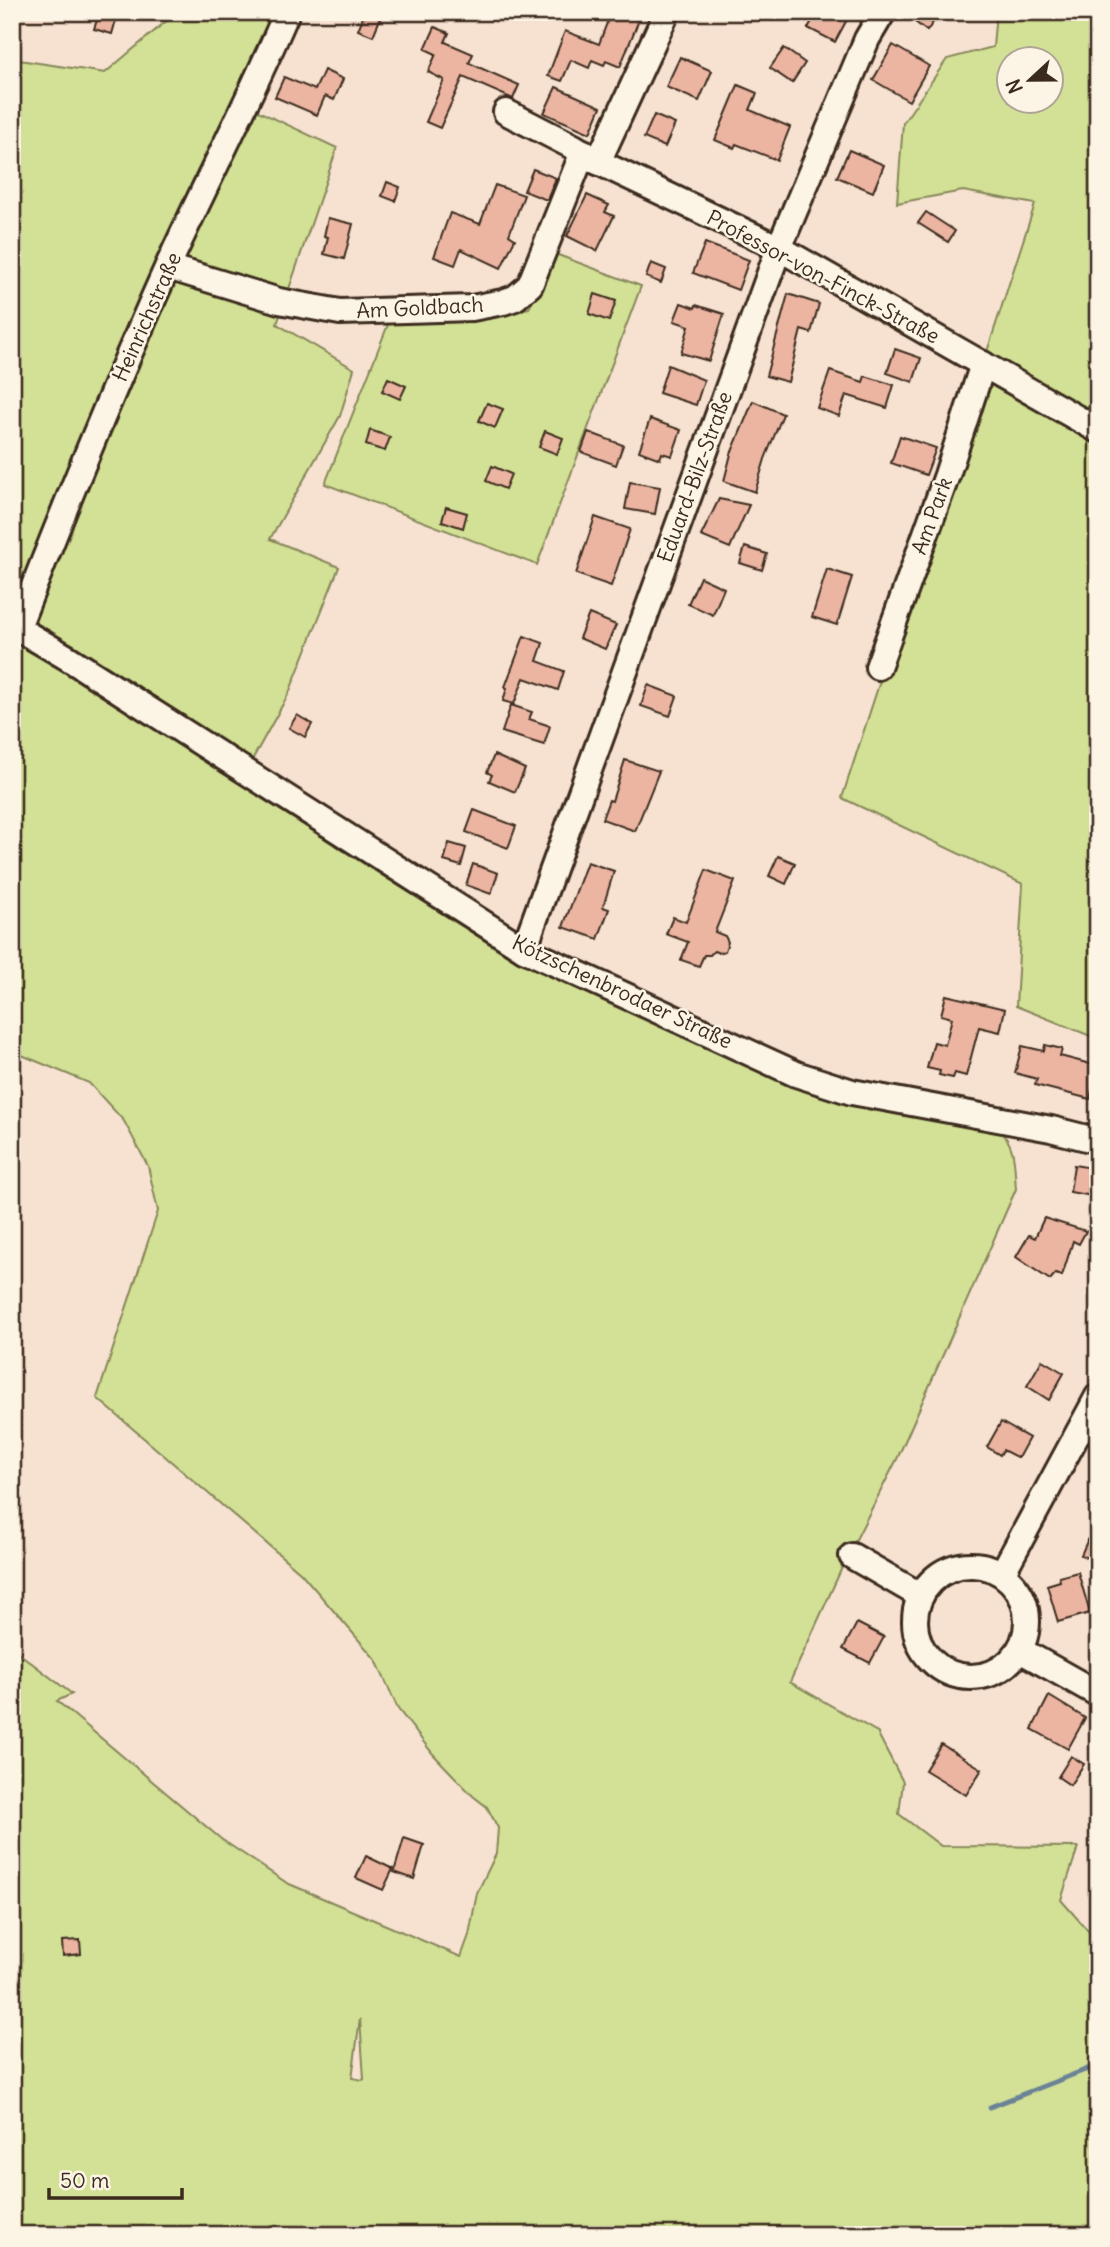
<svg xmlns="http://www.w3.org/2000/svg" width="1110" height="2247" viewBox="0 0 1110 2247" font-family="Delius,sans-serif">
  <style>
    .green { fill: #d2e195; stroke: #86865a; stroke-width: 2; fill-rule: evenodd }
    .lines { fill: none; stroke-linecap: round; stroke-linejoin: round }
    .stream { stroke: #6b8397; stroke-width: 5 }
    .building { fill: #ecb5a2; stroke: #3b2a1e; stroke-width: 2 }
    .minor-casing { stroke: #3b2a1e; stroke-width: 30 }
    .minor { stroke: #fcf5e5; stroke-width: 24 }
    .labels { text-anchor: middle; stroke-width: 5; stroke-linejoin: round; paint-order: stroke }
    .street-label { font-size: 21px; fill: #3b2a1e; stroke: #fcf5e5 }
  </style>
  <rect width="100%" height="100%" fill="#f7e2d1"/>
  <filter id="ink" filterUnits="userSpaceOnUse"><feTurbulence type="fractalNoise" baseFrequency=".0143" numOctaves="2"/><feDisplacementMap in="SourceGraphic" scale="14" xChannelSelector="R" yChannelSelector="G"/><feConvolveMatrix kernelMatrix="1 2 1 2 8 2 1 2 1" color-interpolation-filters="sRGB"/></filter>
  <g filter="url(#ink)">
    <!-- green -->
    <g class="green">
      <path d="M177,12H272L237,101L337,148L277,324L354,369L340,416L270,539L339,567L289,693L252,760L12,614V59L105,73Z"/>
      <path d="M996,12H1098V1039L1016,1006L1023,884L842,798L1035,204L963,191L897,203L903,123L947,59L993,47ZM1009,60H1050V102H1009Z"/>
      <path d="M550,252L641,286L537,565L325,484L391,317L440,318L457,321L529,308L538,292Z"/>
      <path d="M12,636L242,778L717,1043L998,1130C1017,1144 1014,1167 1016,1189L898,1457L845,1561L790,1682L877,1732L903,1782L899,1814L941,1846L1078,1847L1061,1900L1098,1942V2235H12V1645L20,1654L72,1694L57,1701L221,1839L287,1883L461,1957L469,1935L477,1893L496,1854L498,1828L487,1807L473,1796L433,1754L398,1709L376,1660L301,1573L97,1398L158,1211L148,1166L124,1121L89,1083L12,1051ZM360,2019L364,2079L363,2080L352,2078Z"/>
    </g>
    <g class="lines">
      <!-- stream -->
      <path class="stream" d="M990,2107L1098,2065"/>
    </g>
    <!-- building -->
    <g class="building">
      <path d="M365,12H383L373,36L358,30Z"/>
      <path d="M611,12H642L620,67L606,61L604,65L592,60L589,68L571,60L562,81L548,76L565,31L599,44Z"/>
      <path d="M817,12H851L835,42L808,28Z"/>
      <path d="M902,12H940L927,31Z"/>
      <path d="M99,14L116,20L112,34L94,29Z"/>
      <path d="M435,27L449,33L445,42L473,54L469,63L519,85L513,99L463,77L440,128L426,122L444,80L428,72L436,54L425,49Z"/>
      <path d="M893,45L929,66L909,101L873,80Z"/>
      <path d="M784,48L805,63L792,83L770,68Z"/>
      <path d="M680,57L712,71L699,101L666,87Z"/>
      <path d="M324,70L343,79L334,100L325,96L317,115L275,97L284,77L315,90Z"/>
      <path d="M738,85L757,93L750,110L790,127L777,160L736,144L734,148L715,140Z"/>
      <path d="M556,87L601,107L590,133L544,113Z"/>
      <path d="M654,115L675,124L665,147L644,138Z"/>
      <path d="M849,150L884,165L873,192L837,177Z"/>
      <path d="M533,169L556,178L547,200L524,191Z"/>
      <path d="M387,182L400,187L395,201L382,196Z"/>
      <path d="M495,185L524,195L509,235L515,239L501,268L461,249L455,265L434,257L450,213L480,224Z"/>
      <path d="M587,195L609,205L605,212L614,216L597,251L567,236Z"/>
      <path d="M926,212L955,231L948,242L918,223Z"/>
      <path d="M328,218L353,224L344,259L324,254L328,237L324,236Z"/>
      <path d="M705,243L749,260L738,290L693,273Z"/>
      <path d="M651,263L666,269L661,283L646,277Z"/>
      <path d="M595,294L616,301L609,321L589,314Z"/>
      <path d="M788,294L819,304L811,333L801,330L788,382L766,376Z"/>
      <path d="M681,303L695,308L696,305L724,314L709,361L681,353L689,326L674,321Z"/>
      <path d="M895,349L921,358L913,382L887,373Z"/>
      <path d="M668,365L704,380L696,405L659,393Z"/>
      <path d="M830,371L863,382L865,376L894,385L887,408L846,395L839,416L817,408Z"/>
      <path d="M388,378L406,386L400,399L382,391Z"/>
      <path d="M753,401L783,414L765,459L755,492L724,481L731,454Z"/>
      <path d="M487,403L503,409L495,428L479,421Z"/>
      <path d="M650,419L681,430L672,456L662,453L660,459L639,451Z"/>
      <path d="M370,430L390,437L385,451L366,445Z"/>
      <path d="M545,431L563,438L557,454L539,447Z"/>
      <path d="M588,432L623,445L616,465L581,452Z"/>
      <path d="M900,436L936,448L926,475L891,463Z"/>
      <path d="M492,466L511,474L505,489L486,481Z"/>
      <path d="M630,482L660,487L655,514L625,509Z"/>
      <path d="M719,499L749,505L730,548L701,536Z"/>
      <path d="M446,507L467,513L463,528L442,521Z"/>
      <path d="M595,517L630,529L611,586L576,574Z"/>
      <path d="M745,547L767,554L762,570L740,563Z"/>
      <path d="M827,569L852,577L837,625L812,617Z"/>
      <path d="M700,577L724,588L713,615L688,604Z"/>
      <path d="M589,614L616,625L605,649L579,638Z"/>
      <path d="M524,636L543,643L537,661L564,671L558,690L524,678L514,704L503,701L507,688L505,687Z"/>
      <path d="M648,685L677,696L670,716L641,706Z"/>
      <path d="M511,705L532,712L529,719L550,726L544,745L502,732Z"/>
      <path d="M297,715L312,724L305,737L289,728Z"/>
      <path d="M494,755L525,769L515,792L489,781L492,775L487,772Z"/>
      <path d="M625,760L659,771L635,831L602,819L609,800L612,801Z"/>
      <path d="M474,810L516,826L508,848L466,832Z"/>
      <path d="M449,843L466,848L461,866L444,861Z"/>
      <path d="M778,856L795,863L786,884L769,876Z"/>
      <path d="M587,862L614,871L603,907L609,909L598,939L563,927Z"/>
      <path d="M473,864L498,873L491,894L466,885Z"/>
      <path d="M706,870L735,881L715,932L725,936L728,942L725,951L719,953L714,951L710,955H704L699,966L681,960L688,942L666,934L673,917L686,922Z"/>
      <path d="M946,995L1005,1009L1000,1032L979,1027L966,1076L955,1073L953,1078L939,1075L940,1071L927,1068L934,1042L945,1045L952,1018L941,1015Z"/>
      <path d="M1045,1045L1062,1049L1060,1056L1098,1066L1090,1099L1035,1085L1037,1079L1015,1073L1022,1046L1044,1051Z"/>
      <path d="M1074,1165L1098,1169V1197L1070,1192Z"/>
      <path d="M1044,1218L1086,1231L1079,1244L1073,1241L1062,1276L1055,1274L1050,1280L1016,1257L1029,1235L1035,1238Z"/>
      <path d="M1042,1360L1064,1373L1049,1400L1027,1386Z"/>
      <path d="M1001,1422L1029,1438L1018,1458L1003,1450L1000,1455L987,1447Z"/>
      <path d="M1098,1516V1563L1081,1555Z"/>
      <path d="M1078,1572L1090,1613L1058,1622L1047,1585L1060,1581L1059,1577Z"/>
      <path d="M857,1623L884,1637L870,1663L843,1649Z"/>
      <path d="M1049,1696L1085,1718L1068,1749L1032,1729Z"/>
      <path d="M941,1744L982,1769L966,1795L925,1770Z"/>
      <path d="M1071,1756L1084,1764L1070,1785L1058,1777Z"/>
      <path d="M404,1838L424,1845L414,1879L394,1872Z"/>
      <path d="M366,1856L393,1869L383,1890L356,1878Z"/>
      <path d="M80,1940L81,1954L63,1956L62,1941Z"/>
    </g>
    <g class="lines">
      <defs>
        <g id="minor">
          <path d="M506,112L574,147L598,162L779,248L1098,430"/>
          <path d="M598,162L667,12"/>
          <path d="M168,267L279,301L340,312L472,308L503,302L515,298L530,285L583,152"/>
          <path d="M12,625L68,658L524,949L796,1074L852,1092L1051,1129L1098,1141"/>
          <path d="M18,627C65,506 114,386 167,268C206,182 250,99 287,12"/>
          <path d="M878,667L947,475L983,364"/>
          <path d="M524,949L779,248L867,39L883,12"/>
          <path d="M852,1556L921,1596"/>
          <circle cx="971" cy="1621" r="56"/>
          <path d="M1002,1574L1098,1396"/>
          <path d="M1020,1650L1098,1694"/>
        </g>
      </defs>
      <!-- minor casing -->
      <use href="#minor" class="minor-casing"/>
      <!-- minor -->
      <use href="#minor" class="minor"/>
    </g>
  </g>
  <g class="labels">
    <!-- street labels -->
    <g class="street-label">
      <text transform="translate(823 277) rotate(28)" y="7">Professor-von-Finck-Straße</text>
      <text transform="translate(420 308) rotate(-3)" y="7">Am Goldbach</text>
      <text transform="translate(147 317) rotate(-66)" y="7">Heinrichstraße</text>
      <text transform="translate(695 477) rotate(-70)" y="7">Eduard-Bilz-Straße</text>
      <text transform="translate(932 516) rotate(-70)" y="7">Am Park</text>
      <text transform="translate(622 992) rotate(25)" y="7">Kötzschenbrodaer Straße</text>
    </g>
  </g>
  <!-- margin -->
  <rect width="1110" height="2247" fill="none" stroke="#fcf5e5" stroke-width="42"/>
  <rect x="21" y="21" width="1068" height="2205" fill="none" stroke="#3b2a1e" stroke-width="2.5" filter="url(#ink)"/>
  <!-- north arrow -->
  <g transform="translate(1030 80) rotate(248)"><circle r="33" fill="#fcf5e5" stroke="#afa495" stroke-width="2"/>
  <path d="M0-5L12 26L0 18L-12 26Z" fill="#3b2a1e"/>
  <text y="-10" font-size="19" font-weight="bold" text-anchor="middle" fill="#3b2a1e">N</text>
  </g>
  <!-- scale -->
  <path d="M49 2188v10h133v-10" fill="none" stroke="#3b2a1e" stroke-width="3.5"/>
  <text x="60" y="2188" font-size="21" fill="#3b2a1e" stroke="#fcf5e5" stroke-width="5" paint-order="stroke">50 m</text>
</svg>
